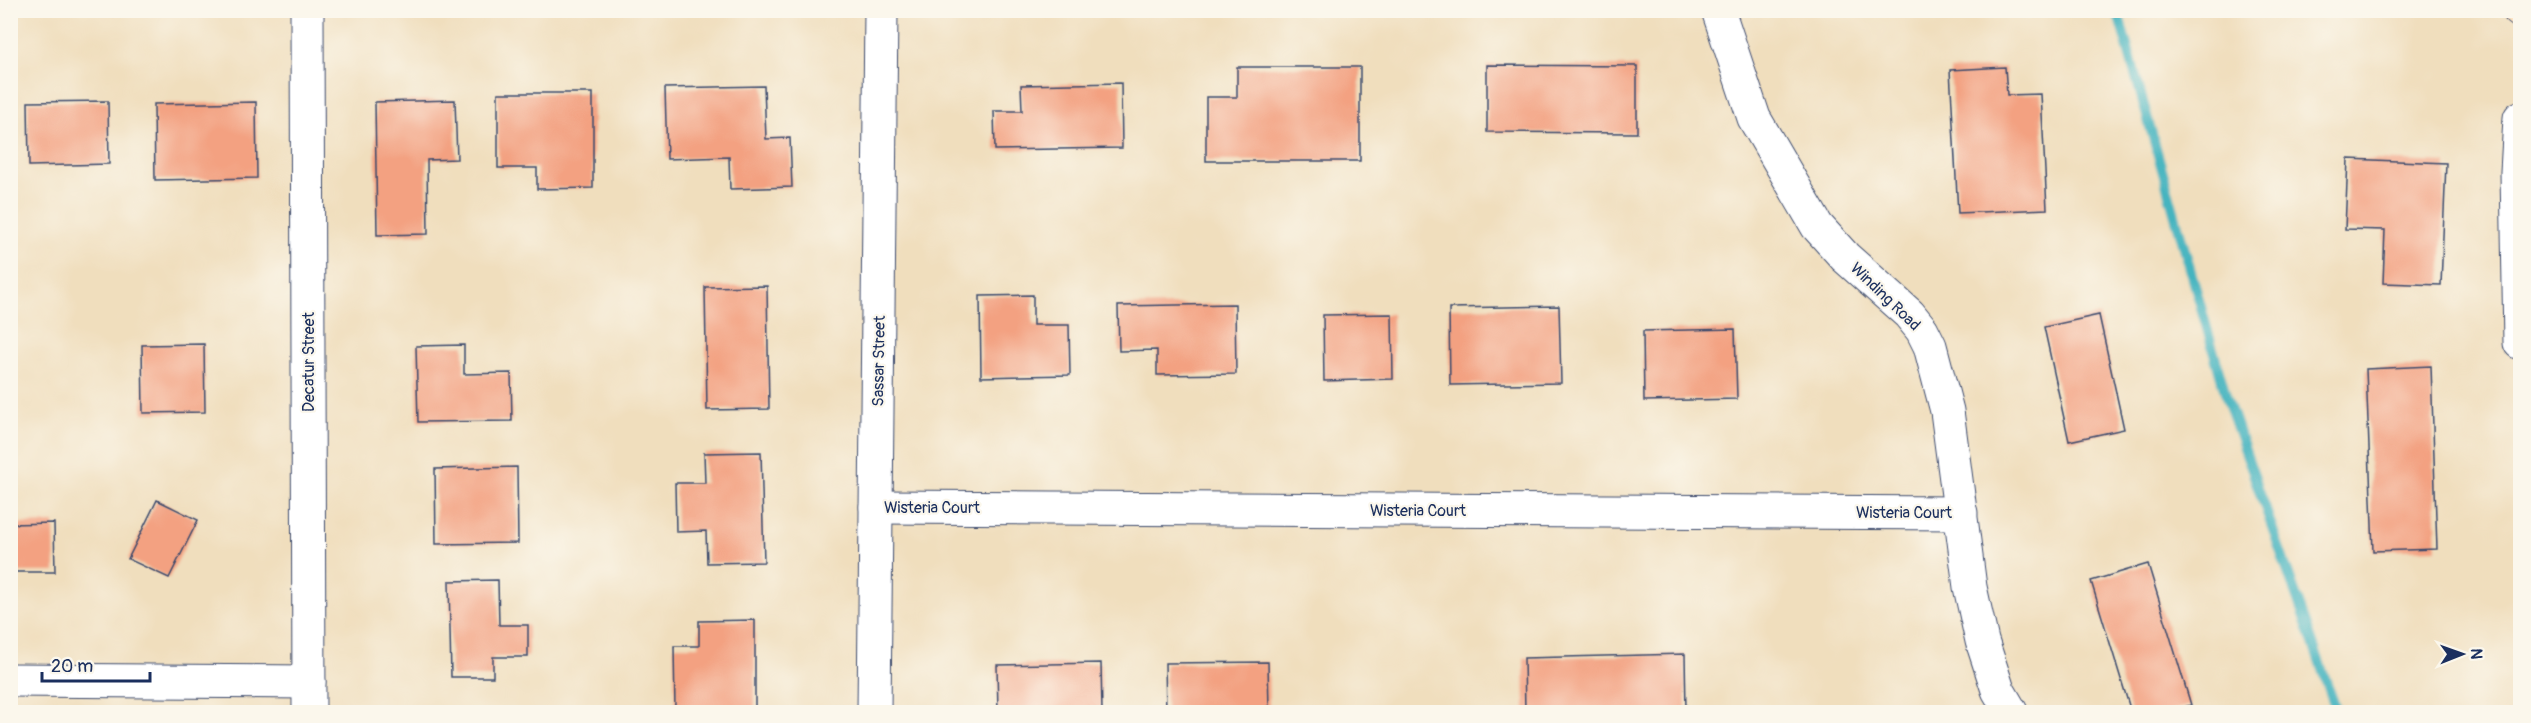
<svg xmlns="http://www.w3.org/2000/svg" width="2531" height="723" viewBox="0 0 2531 723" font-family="Pangolin,sans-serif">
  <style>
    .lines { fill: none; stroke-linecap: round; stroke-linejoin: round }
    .stream { stroke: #45b4bf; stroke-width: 10 }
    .building { fill: #f3a181 }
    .minor-casing { stroke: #3b496c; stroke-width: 35 }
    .secondary-casing { stroke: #3b496c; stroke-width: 35 }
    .minor { stroke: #fff; stroke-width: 33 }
    .secondary { stroke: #fee5c5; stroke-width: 33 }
    .labels { text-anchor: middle; stroke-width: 4.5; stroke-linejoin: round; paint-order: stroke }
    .street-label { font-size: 16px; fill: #1b2f5e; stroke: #fbf7ec }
  </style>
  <rect width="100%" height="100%" fill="#fbf7ec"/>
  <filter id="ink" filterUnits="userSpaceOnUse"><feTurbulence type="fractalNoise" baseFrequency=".0167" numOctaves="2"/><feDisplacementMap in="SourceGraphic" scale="12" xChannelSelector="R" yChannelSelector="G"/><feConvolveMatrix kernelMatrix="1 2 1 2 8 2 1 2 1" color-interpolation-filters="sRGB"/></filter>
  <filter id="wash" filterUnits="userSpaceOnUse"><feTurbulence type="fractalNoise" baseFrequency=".008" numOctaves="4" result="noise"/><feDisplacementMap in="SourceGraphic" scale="24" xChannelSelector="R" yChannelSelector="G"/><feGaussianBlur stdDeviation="1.35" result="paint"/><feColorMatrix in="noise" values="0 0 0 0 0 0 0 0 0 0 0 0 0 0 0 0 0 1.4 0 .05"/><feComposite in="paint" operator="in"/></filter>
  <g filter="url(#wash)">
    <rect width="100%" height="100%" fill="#f0debd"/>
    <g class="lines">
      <!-- stream -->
      <path class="stream" d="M2117,10L2227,399L2337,712"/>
    </g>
    <g id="blocks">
      <!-- building -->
      <g class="building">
        <path d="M1487,65L1637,66V133L1487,132Z"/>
        <path d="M1237,67H1360V161H1206V97H1237Z"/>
        <path d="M2005,67L2007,95L2041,94L2047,209L1958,213L1950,70Z"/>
        <path d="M1121,83L1122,148L995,150L994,111H1022L1021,85Z"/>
        <path d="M764,86L766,139L790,138L792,187L730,189L729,157L667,159L665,88Z"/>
        <path d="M498,93H593V188L537,189V168H498Z"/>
        <path d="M455,100L457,159L427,160L428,234L377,235L375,102Z"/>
        <path d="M108,101L109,164L29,166L28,102Z"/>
        <path d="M256,102L257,178L155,180L154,104Z"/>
        <path d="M2348,159L2446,163L2441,285L2383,283L2385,230L2345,229Z"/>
        <path d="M767,286L769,409L707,410L705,287Z"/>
        <path d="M1033,295V325H1069L1070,375L981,377L980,296Z"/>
        <path d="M1235,304L1236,374L1157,375V350L1119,351L1118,306Z"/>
        <path d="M1559,306L1561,383L1450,385L1449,308Z"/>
        <path d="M1392,314L1393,379L1324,381L1323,315Z"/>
        <path d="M2099,315L2124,429L2069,441L2044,327Z"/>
        <path d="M1735,329L1737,399L1644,401L1643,331Z"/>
        <path d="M204,344L205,412L143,413L142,345Z"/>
        <path d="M464,345V374L511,373L512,421L418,422L416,346Z"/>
        <path d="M2431,366L2437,549L2373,551L2366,369Z"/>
        <path d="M761,452L764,562L707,563L706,531L676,532L675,483H705L704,453Z"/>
        <path d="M517,467L518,543L436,544L435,469Z"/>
        <path d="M157,500L198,520L169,578L128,559Z"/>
        <path d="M54,523L55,572H10V524Z"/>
        <path d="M2148,564L2191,705L2166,712H2131L2091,581Z"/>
        <path d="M498,580L499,625H528V657H493V677H451L449,581Z"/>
        <path d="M755,620V712H702V710H675L674,646H699V621Z"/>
        <path d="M1685,654L1686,712H1525L1524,658Z"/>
        <path d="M1268,662L1269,712H1166L1165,663Z"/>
        <path d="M1101,663L1102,712H998L997,665Z"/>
      </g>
    </g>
  </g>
  <g filter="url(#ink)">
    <use href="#blocks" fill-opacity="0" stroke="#3b496c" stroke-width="1.5"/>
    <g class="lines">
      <defs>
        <g id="minor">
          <path d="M307,10L309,712"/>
          <path d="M1718,10L1754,118L1817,226L1845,257L1909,314L1922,330L1930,346L1947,411L1970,587L1982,641L1998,690L2011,712"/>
          <path d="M2520,118L2517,172L2520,343"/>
          <path d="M876,507L1961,513"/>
          <path d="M10,680L309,682"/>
          <path d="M874,712L881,10"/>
        </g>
        <path id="secondary" d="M2519,10L2520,11"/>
      </defs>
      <!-- minor casing -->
      <use href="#minor" class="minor-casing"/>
      <!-- secondary casing -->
      <use href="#secondary" class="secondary-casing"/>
      <!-- minor -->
      <use href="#minor" class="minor"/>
      <!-- secondary -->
      <use href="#secondary" class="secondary"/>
    </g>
  </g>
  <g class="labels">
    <!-- street labels -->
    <g class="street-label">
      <text transform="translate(1886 296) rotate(44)" y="6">Winding Road</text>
      <text transform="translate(878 361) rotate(-89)" y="6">Sassar Street</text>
      <text transform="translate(308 362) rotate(-90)" y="6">Decatur Street</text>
      <text x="932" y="513">Wisteria Court</text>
      <text x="1418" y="516">Wisteria Court</text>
      <text x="1904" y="518">Wisteria Court</text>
    </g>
  </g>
  <!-- margin -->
  <rect width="2531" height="723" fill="none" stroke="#fbf7ec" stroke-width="36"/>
  <!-- north arrow -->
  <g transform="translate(2462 654) rotate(89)" stroke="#fbf7ec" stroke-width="4.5" paint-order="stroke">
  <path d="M0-4.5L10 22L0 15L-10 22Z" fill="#1b2f5e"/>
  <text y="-9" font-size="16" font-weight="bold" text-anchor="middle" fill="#1b2f5e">N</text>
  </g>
  <!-- scale -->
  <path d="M42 672v9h108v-9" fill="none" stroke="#1b2f5e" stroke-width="3"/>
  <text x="51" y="672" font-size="18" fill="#1b2f5e" stroke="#fbf7ec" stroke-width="4.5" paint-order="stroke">20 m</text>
</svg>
